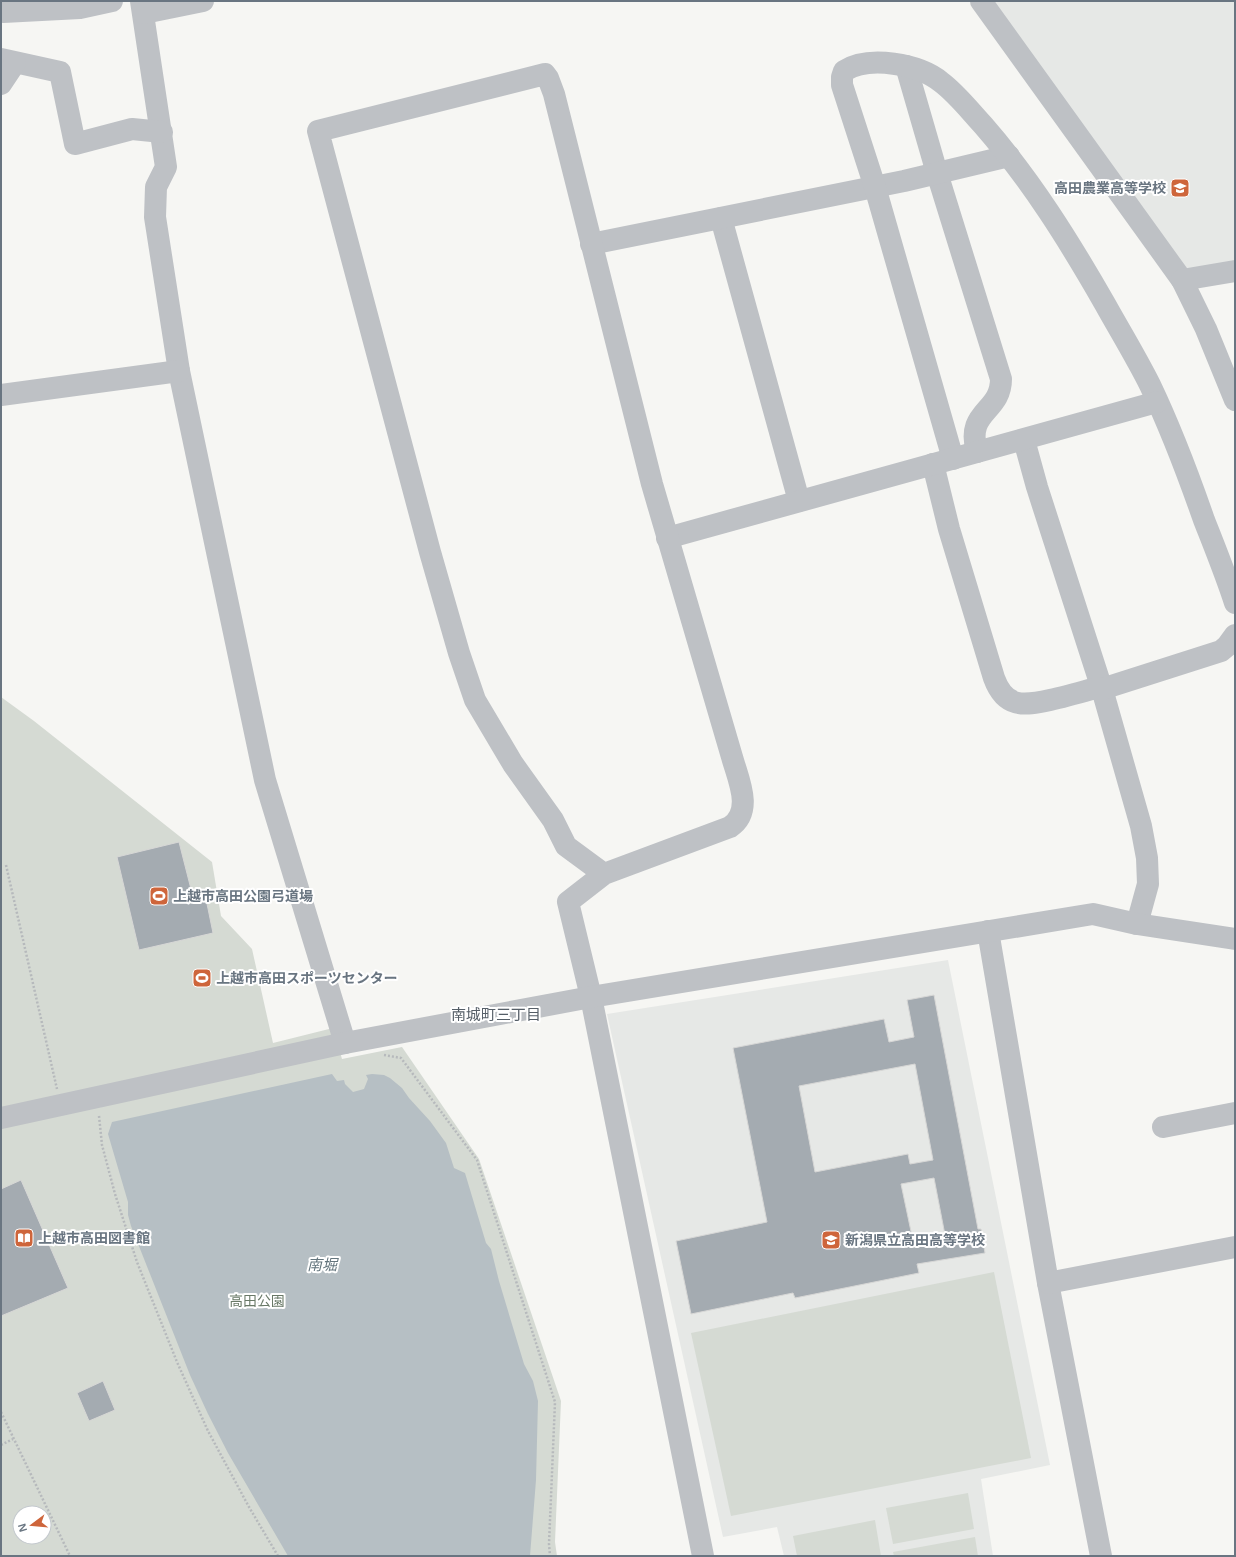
<svg xmlns="http://www.w3.org/2000/svg" width="1236" height="1557" viewBox="0 0 1236 1557" font-family="Helvetica,'Noto Sans JP',sans-serif">
  <style>
    .built { fill: #e6e8e6 }
    .green { fill: #d5dad3; fill-rule: evenodd }
    .water { fill: #b6bfc4 }
    .building { fill: #a4abb1; stroke: #d7d7d6; fill-rule: evenodd }
    .lines { fill: none; stroke-linecap: round; stroke-linejoin: round }
    .path { stroke: #b6b9bc; stroke-width: 2.5; stroke-dasharray: 2 2; stroke-linecap: butt }
    .minor { stroke: #bec1c5; stroke-width: 22 }
    .labels { text-anchor: middle; stroke-width: 4; stroke-linejoin: round; paint-order: stroke }
    .poi-label { font-size: 14px; font-weight: bold; fill: #697581; stroke: #fff; text-anchor: start }
    .park-label { font-size: 14px; fill: #697967; stroke: #fff }
    .neighbourhood-label { font-size: 15px; fill: #555e67; stroke: #fff }
    .water-label { font-size: 15px; font-style: italic; fill: #64757d; stroke: #fff }
  </style>
  <rect width="100%" height="100%" fill="#f6f6f3"/>
  <!-- built -->
  <g class="built">
    <path d="M993,1H1235V264L1187,272Z"/>
    <path d="M948,960L1050,1465L981,1479L993,1556H784L777,1527L723,1537L607,1014Z"/>
  </g>
  <!-- green -->
  <g class="green">
    <path d="M1,697L34,721L212,862L221,916L252,949L273,1043L333,1028L342,1059L402,1047L479,1159L561,1401L555,1542L557,1556H1ZM20,1513H44V1537H20Z"/>
    <path d="M994,1272L1031,1458L731,1516L691,1333Z"/>
    <path d="M968,1493L974,1529L893,1544L886,1508Z"/>
    <path d="M875,1520L881,1556H797L793,1536Z"/>
    <path d="M975,1537L978,1556H894L893,1552Z"/>
  </g>
  <!-- water -->
  <path class="water" d="M332,1074L337,1081L344,1080L345,1084L353,1092L364,1089L368,1079L366,1075L372,1074L384,1075L390,1078L402,1088L409,1098L430,1121L446,1143L454,1168L465,1173L486,1243L491,1249L499,1281L524,1364L533,1381L538,1401L536,1480L530,1556H288L228,1453L208,1414L190,1375L131,1226L128,1215V1202L108,1134L112,1122Z"/>
  <!-- building -->
  <g class="building">
    <path d="M179,842L193,897L205,894L213,933L139,950L117,857Z"/>
    <path d="M934,995L978,1229H981L985,1253L917,1264L919,1273L795,1298L793,1293L691,1314L676,1241L767,1222L733,1048L884,1019L889,1042L914,1037L907,1000ZM915,1064L933,1160L910,1164L908,1154L815,1172L799,1086ZM934,1178L945,1235L913,1241L901,1184Z"/>
    <path d="M21,1180L68,1288L1,1316V1189Z"/>
    <path d="M103,1381L115,1410L89,1421L77,1393Z"/>
  </g>
  <g class="lines">
    <!-- path -->
    <g class="path">
      <path d="M6,865L57,1089"/>
      <path d="M384,1055L401,1058L477,1160L555,1402L549,1544L550,1556"/>
      <path d="M99,1116L102,1145L115,1194L137,1262L177,1362L208,1431L249,1507L278,1556"/>
      <path d="M1,1412L70,1556"/>
      <path d="M1,1445L13,1439"/>
    </g>
    <!-- minor -->
    <g class="minor">
      <path d="M141,1L166,167L156,187L155,217L179,371L265,780L345,1043"/>
      <path d="M981,1L1182,280L1206,329L1235,400"/>
      <path d="M3,12L80,8L112,1"/>
      <path d="M144,13L203,1"/>
      <path d="M1,59L60,72L75,144L132,129L162,132"/>
      <path d="M906,66L937,173L1001,379C1001,413 965,410 977,452"/>
      <path d="M1,84L15,63"/>
      <path d="M721,218L799,501"/>
      <path d="M591,244L904,181L1009,156"/>
      <path d="M1182,280L1235,271"/>
      <path d="M1,395L179,371"/>
      <path d="M1024,440L1037,487L1102,689L1141,826L1147,858L1148,884L1137,924"/>
      <path d="M953,459L875,187L842,85V77L844,71C869,55 919,64 941,82C957,94 970,111 983,125C1031,180 1069,241 1105,304C1120,331 1136,357 1150,385C1171,429 1188,474 1204,520C1215,548 1226,575 1235,603"/>
      <path d="M933,464L949,529L994,678C1005,708 1023,706 1050,700C1064,697 1078,693 1092,689H1102L1221,651L1227,646L1235,635"/>
      <path d="M667,538L1157,402"/>
      <path d="M604,874L566,846L553,820L513,764L475,700L459,653L430,552L318,131L545,74L548,78L554,94L652,484L732,757C738,779 754,811 730,827L604,874L568,902L591,997L703,1556"/>
      <path d="M988,931L1048,1283L1101,1556"/>
      <path d="M1,1118L345,1043L591,997L1093,914L1137,924L1235,939"/>
      <path d="M1163,1127L1235,1113"/>
      <path d="M1048,1283L1235,1247"/>
    </g>
  </g>
  <!-- icons -->
  <defs>
    <symbol id="school-square" viewBox="-11 -11 22 22"><rect x="-9" y="-9" width="18" height="18" rx="4" fill="#ce653b" stroke="#fff"/><path d="M0-5L7-2L0 1L-7-2ZM-4 1L0 2.5L4 1V4Q0 6-4 4Z" fill="#fff"/></symbol>
    <symbol id="stadium-square" viewBox="-11 -11 22 22"><rect x="-9" y="-9" width="18" height="18" rx="4" fill="#ce653b" stroke="#fff"/><path d="M0-5a6.5 5 0 1 0 0 10a6.5 5 0 1 0 0-10ZM-3.5-1.8h7v3.6h-7Z" fill="#fff"/></symbol>
    <symbol id="library-square" viewBox="-11 -11 22 22"><rect x="-9" y="-9" width="18" height="18" rx="4" fill="#ce653b" stroke="#fff"/><path d="M-6-4Q-3-5.5-.7-3.5V5Q-3 3-6 4ZM6-4Q3-5.5 .7-3.5V5Q3 3 6 4Z" fill="#fff"/></symbol>
  </defs>
  <g fill-rule="evenodd">
    <use href="#school-square" x="1169" y="177" width="22" height="22"/>
    <use href="#stadium-square" x="148" y="885" width="22" height="22"/>
    <use href="#stadium-square" x="191" y="967" width="22" height="22"/>
    <use href="#library-square" x="13" y="1227" width="22" height="22"/>
    <use href="#school-square" x="820" y="1229" width="22" height="22"/>
  </g>
  <g class="labels">
    <!-- poi labels -->
    <g class="poi-label">
      <text x="1166" y="193" text-anchor="end">高田農業高等学校</text>
      <text x="173" y="901">上越市高田公園弓道場</text>
      <text x="216" y="983">上越市高田スポーツセンター</text>
      <text x="38" y="1243">上越市高田図書館</text>
      <text x="845" y="1245">新潟県立高田高等学校</text>
    </g>
    <!-- park labels -->
    <g class="park-label">
      <text x="257" y="1306">高田公園</text>
    </g>
    <!-- neighbourhood labels -->
    <g class="neighbourhood-label">
      <text x="496" y="1020">南城町三丁目</text>
    </g>
    <!-- water labels -->
    <g class="water-label">
      <text x="322" y="1270">南堀</text>
    </g>
  </g>
  <!-- border -->
  <rect width="1236" height="1557" fill="none" stroke="#697581" stroke-width="4"/>
  <!-- north arrow -->
  <g transform="translate(32 1525) rotate(254)"><circle r="19" fill="#ffffff" stroke="#c3c8cd"/>
  <path d="M0-3L7 15L0 10L-7 15Z" fill="#ce653b"/>
  <text y="-6" font-size="11" font-weight="bold" text-anchor="middle" fill="#697581">N</text>
  </g>
</svg>
